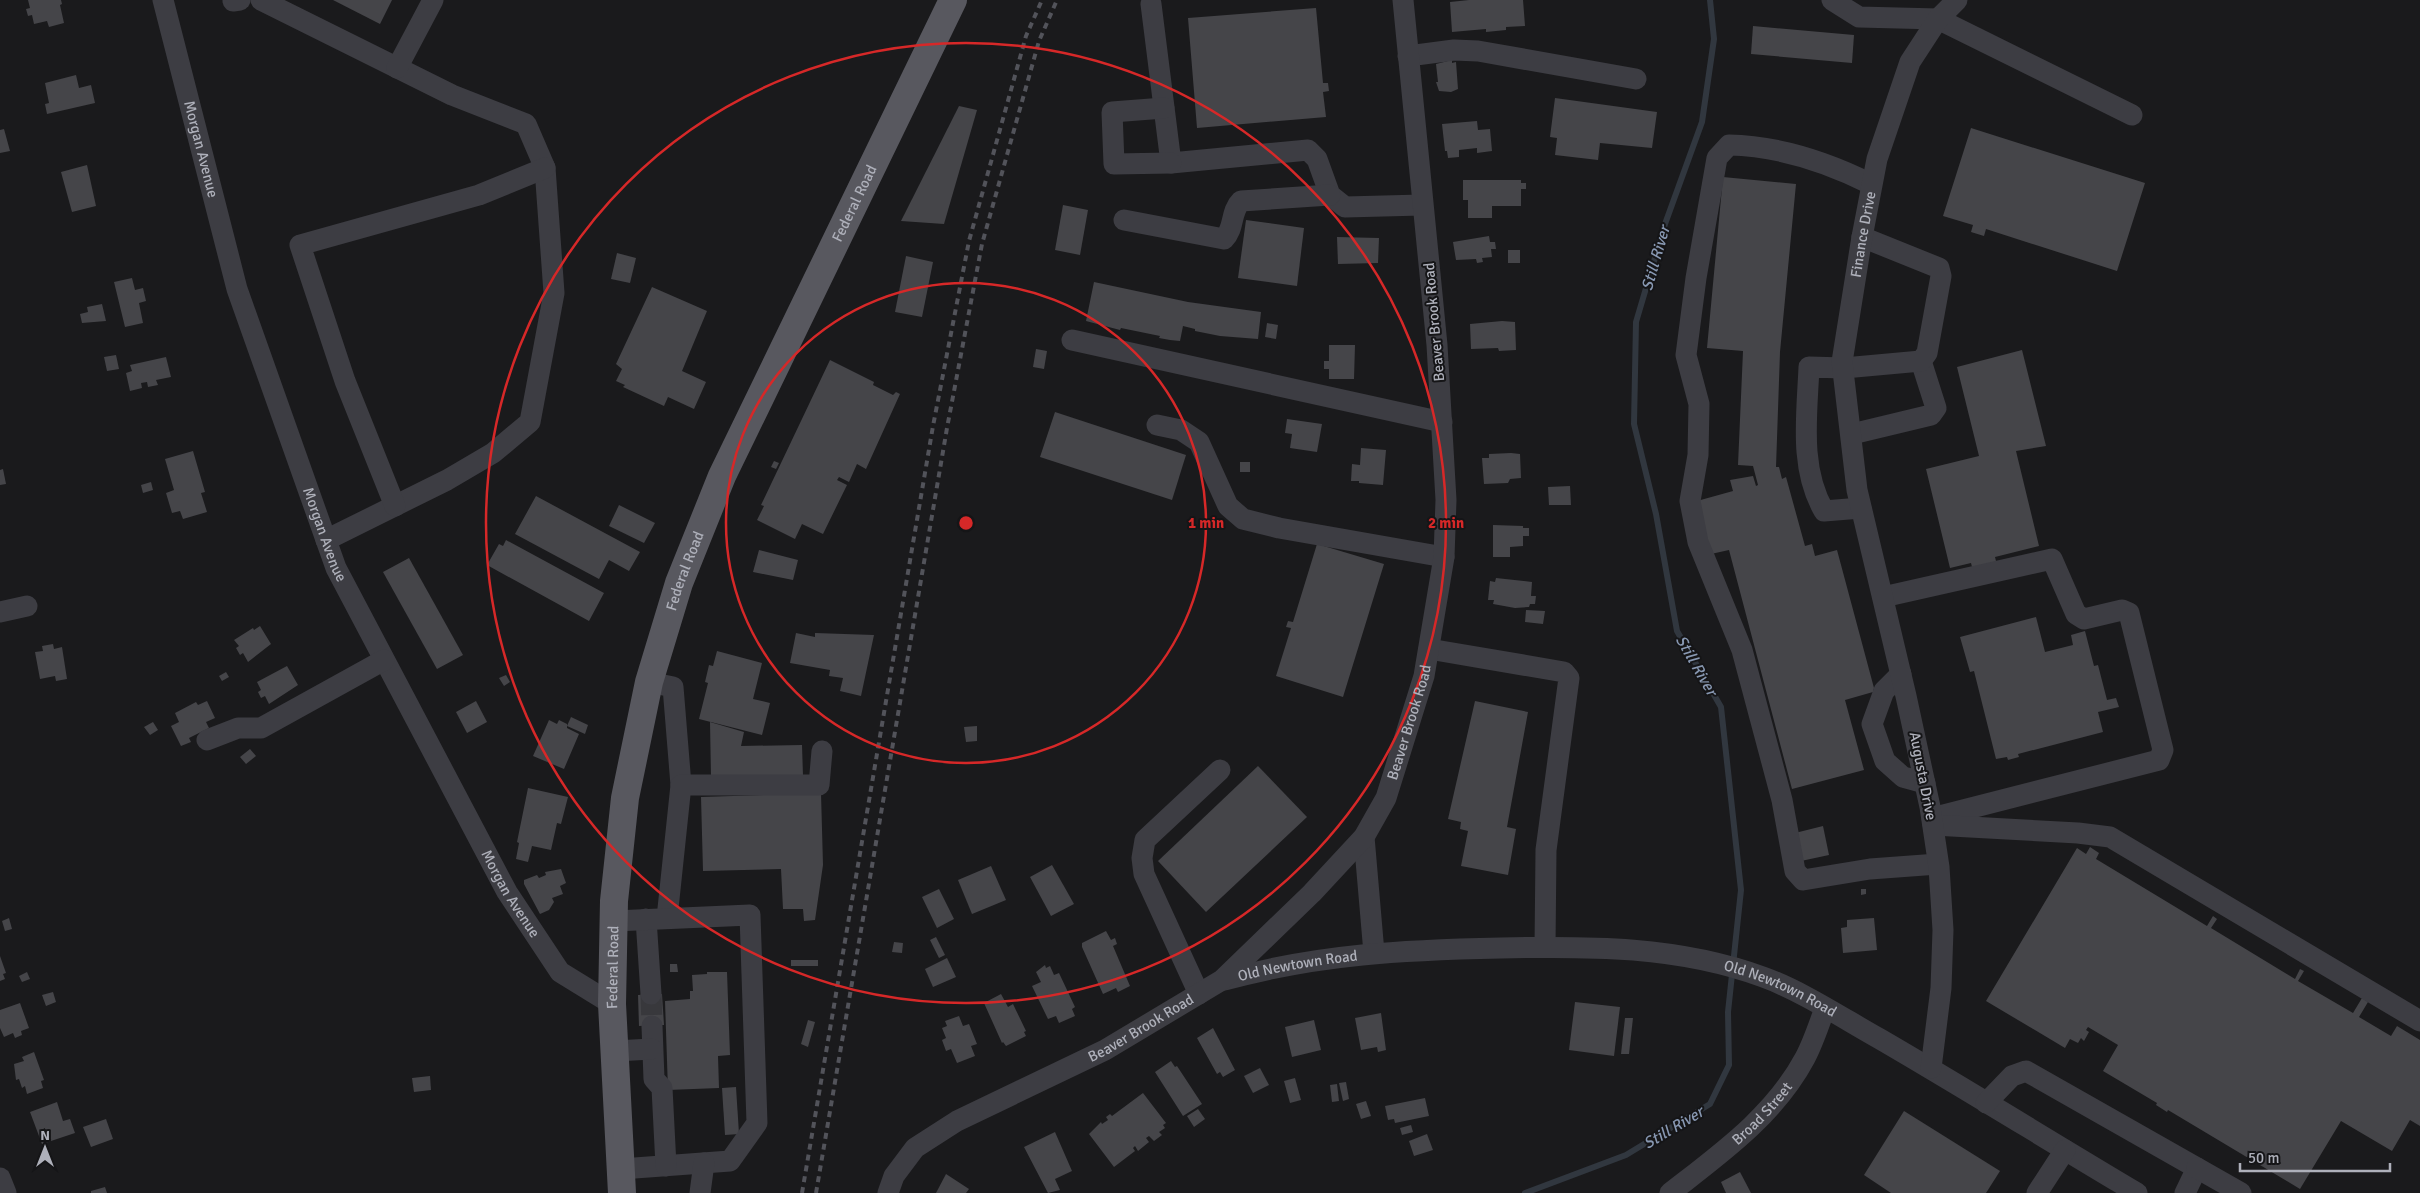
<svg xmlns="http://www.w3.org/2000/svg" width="2420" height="1193" viewBox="0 0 2420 1193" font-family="Signika,sans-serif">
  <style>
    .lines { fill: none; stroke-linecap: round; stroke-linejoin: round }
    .stream { stroke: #31373f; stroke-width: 6 }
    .building { fill: #454549 }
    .minor-tunnel { stroke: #38383c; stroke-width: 21; stroke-dasharray: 21 11; stroke-linecap: butt }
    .minor { stroke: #3d3d43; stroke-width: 21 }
    .major { stroke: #58585f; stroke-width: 28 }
    .rail { stroke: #52535a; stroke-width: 4; stroke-dasharray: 6 5; stroke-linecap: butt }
    .ring { fill: none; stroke: #d62828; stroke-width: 2.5 }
    .labels { text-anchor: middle; stroke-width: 4; stroke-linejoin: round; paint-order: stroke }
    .street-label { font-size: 15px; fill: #aeb0ba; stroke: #151517 }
    .water-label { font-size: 16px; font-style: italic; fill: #8898b2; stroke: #151517 }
    .centre { fill: #d62828; stroke: #151517; stroke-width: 2.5 }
    .ring-label { font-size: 15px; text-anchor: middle; font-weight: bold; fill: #d62828; stroke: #151517; stroke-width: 4; stroke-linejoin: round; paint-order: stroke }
  </style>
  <rect width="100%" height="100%" fill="#1a1a1c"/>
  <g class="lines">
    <!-- stream -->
    <path class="stream" d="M1525,1193L1626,1155L1710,1104L1729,1065L1728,1012L1741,890L1721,707L1677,631L1656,514L1634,424L1636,322L1665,224L1702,122L1714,39L1710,0"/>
  </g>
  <!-- building -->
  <g class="building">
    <path d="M28,0H61L62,4L60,5L64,23L49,27L47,21L34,24L32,15L28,16L26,9L30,8Z"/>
    <path d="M333,0H392L380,24Z"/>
    <path d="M1469,0H1523L1525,26L1506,27V30L1486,32V29L1452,32L1450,2Z"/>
    <path d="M1316,8L1323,83H1328L1329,91L1323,92L1326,117L1197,128L1188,18Z"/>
    <path d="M1753,26L1854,35L1852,63L1751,54Z"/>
    <path d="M1452,60V63L1456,62L1458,89L1451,92L1439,91L1436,82H1438L1436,64Z"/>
    <path d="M76,75L79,88L91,85L95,103L47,114L45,104L49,103L45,83Z"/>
    <path d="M1555,98L1657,112L1652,148L1600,143L1598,160L1555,155L1557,138L1550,137Z"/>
    <path d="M959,106L977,110L944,224L901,221Z"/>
    <path d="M1477,121L1478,130L1490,129L1492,151L1477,153V148L1459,150V157L1448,158L1447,151H1445L1442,124Z"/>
    <path d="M1971,128L2145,183L2117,271L1986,229L1984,236L1971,232L1973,225L1943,216Z"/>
    <path d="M4,129L10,151L0,153V130Z"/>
    <path d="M87,165L96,206L72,212L61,172Z"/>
    <path d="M1723,177L1796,184L1780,352L1776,467H1779L1782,479L1786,477L1805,546L1812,544L1815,556L1837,550L1874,688L1873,692L1845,700L1864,770L1792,789L1729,550L1711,554L1697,501L1733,491L1730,480L1753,476L1756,486L1758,485L1753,466L1738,465L1743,351L1707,348Z"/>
    <path d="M1463,180H1521V183H1526V189H1521V206H1492V218H1468V200H1463Z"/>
    <path d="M1063,205L1088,210L1080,255L1055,250Z"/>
    <path d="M1246,220L1304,228L1297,286L1238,278Z"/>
    <path d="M1489,236L1490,242H1495L1496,249H1491L1492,257L1482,258L1483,262L1477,263L1476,259L1456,260L1453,242Z"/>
    <path d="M1337,237L1379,238L1378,263L1338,264Z"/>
    <rect x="1508" y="250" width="12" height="13"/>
    <path d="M617,253L636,258L630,283L611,279Z"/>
    <path d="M906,256L933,262L922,317L895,312Z"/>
    <path d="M132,278L135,290L143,288L146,301L139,303L143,323L125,327L114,282Z"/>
    <path d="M1094,282L1188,302L1261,312L1258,339L1220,336L1195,331V329L1183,326L1180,341L1170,340L1159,338L1160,336L1121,328L1120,330L1086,321Z"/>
    <path d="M652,287L707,311L682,371L706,382L694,409L668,397L664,406L623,387L625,385L616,381L622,369L616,364Z"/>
    <path d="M102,304L106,321L82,323L80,314L88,312L87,307Z"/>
    <path d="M1502,321L1515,322L1516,350L1499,351L1498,348L1471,349L1470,324Z"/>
    <path d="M1267,323L1278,325L1276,339L1265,337Z"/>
    <path d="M1329,345H1355L1354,379H1329V369H1324V361H1329Z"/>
    <path d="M1036,349L1047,351L1044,369L1033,367Z"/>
    <path d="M2022,350L2046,446L2016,451L2039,546L1995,557L1997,565L1973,571L1971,563L1950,568L1926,469L1979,456L1957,367Z"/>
    <path d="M116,355L119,369L107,371L104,357Z"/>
    <path d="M166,357L171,377L156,380L158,385L148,387L147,382L141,383L142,388L130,391L126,373L132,371L130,365Z"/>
    <path d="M830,360L874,382L873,385L893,395L896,392L900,394L866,469L857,464L849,482L839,477L837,480L847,485L823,534L802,524L795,539L757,520L764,506L761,505Z"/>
    <path d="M1055,412L1186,455L1172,500L1040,457Z"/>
    <path d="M1287,419L1322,424L1317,452L1290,448L1292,434L1285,433Z"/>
    <path d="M1361,448L1386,450L1383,485L1359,483V481H1351L1352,464L1360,465Z"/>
    <path d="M193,451L205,492L201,493L207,512L183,519L180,511L172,513L166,493L174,490L165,459Z"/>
    <path d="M1511,453L1520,454L1521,478L1510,479L1508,483L1484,484L1482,458H1489V454Z"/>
    <path d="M774,461L779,463L776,469L771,467Z"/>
    <rect x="1240" y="462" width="10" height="10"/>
    <path d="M3,469L6,484L0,485V470Z"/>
    <path d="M151,482L153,490L143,493L141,485Z"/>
    <path d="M1570,486L1571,505H1549L1548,487Z"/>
    <path d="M536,496L640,552L629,571L609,560L599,579L515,534Z"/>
    <path d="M619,505L655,523L644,543L609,526Z"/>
    <path d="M1493,525L1523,526V528H1529V536H1523V546L1510,547V557H1493Z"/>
    <path d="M506,540L604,593L589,621L487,565L499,544L503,546Z"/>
    <path d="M1317,544L1384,564L1343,697L1276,676L1291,628L1286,627L1288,621L1293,622Z"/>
    <path d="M759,550L798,560L793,580L753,572Z"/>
    <path d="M409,558L463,655L437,669L383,572Z"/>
    <path d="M1496,578L1532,582L1531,596H1536L1535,604H1530L1529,607L1515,608L1493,604L1494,600H1488L1490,581L1495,582Z"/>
    <path d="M1526,610L1545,611L1543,624L1525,622Z"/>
    <path d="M2036,617L2045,652L2073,645L2071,635L2085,631L2094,666L2098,665L2107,700L2116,698L2119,707L2098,712L2103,732L2018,754L2019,757L2008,760L2007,757L1996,759L1974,671L1970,672L1960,637Z"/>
    <path d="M260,626L271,644L248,662L243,653L240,655L236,648L239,646L234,640L253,628L254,630Z"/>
    <path d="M796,633L815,637V633L874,635L861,696L840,691L843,678L829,676L830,670L790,663Z"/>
    <path d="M53,644L54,649L62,647L67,679L56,681L55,676L40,679L35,652L43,651L42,646Z"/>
    <path d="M717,651L762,663L753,699L770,703L762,735L699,719L708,683L705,682L709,665L713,666Z"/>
    <path d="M287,666L298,685L269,704L265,696L261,698L258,692L261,690L257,682Z"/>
    <path d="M226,672L229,677L222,681L219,676Z"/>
    <path d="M506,675L510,682L504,686L499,678Z"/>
    <path d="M207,701L215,718L206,722L209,728L189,738L191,742L181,746L171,726L179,722L175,713L196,702L198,705Z"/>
    <path d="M476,701L487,722L467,733L456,712Z"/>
    <path d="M1475,701L1528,712L1507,827L1516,829L1508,875L1461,866L1468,831L1460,829L1461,822L1448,819Z"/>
    <path d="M571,717L588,725L585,734L567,726Z"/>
    <path d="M549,720L557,724L559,720L567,724V728L579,734L564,769L533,756Z"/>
    <path d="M153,722L158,730L150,735L144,727Z"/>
    <path d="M710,722L744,732L741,746L802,745L803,776L711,777Z"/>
    <path d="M977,726V741L966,742L964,727Z"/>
    <path d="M250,749L256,756L246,764L240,757Z"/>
    <path d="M1258,766L1307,817L1206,912L1158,861Z"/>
    <path d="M528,788L568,797L561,824L557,823L551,850L532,846L528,862L516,859L519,843L517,842Z"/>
    <path d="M821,793L823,865L815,920L804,921L803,909H783L781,869L703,871L701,797Z"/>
    <path d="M1823,826L1829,855L1801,861L1795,833Z"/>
    <path d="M2090,847L2099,853L2096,859L2207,926L2213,916L2217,919L2211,928L2295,979L2300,969L2304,971L2298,981L2353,1013L2362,998L2368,1002L2359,1017L2391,1036L2397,1026L2420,1040V1126L2410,1120L2392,1151L2341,1121L2300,1189L2168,1110L2167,1112L2156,1105L2157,1103L2103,1071L2118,1045L2088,1027L2086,1030L2089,1032L2084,1041L2081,1038L2078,1043L2070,1039L2065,1048L1986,1001L2077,848L2086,854Z"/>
    <path d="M1052,865L1074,904L1051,916L1030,877Z"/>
    <path d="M991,866L1006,900L972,914L958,880Z"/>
    <path d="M561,869L566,883L560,886L563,894L552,898L554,902L549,910L540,914L524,884V880L537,875L539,878L546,875L545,872Z"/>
    <path d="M939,889L954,919L937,928L922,897Z"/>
    <path d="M1861,889H1866V894L1861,895Z"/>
    <path d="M9,918L12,929L5,931L2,921Z"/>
    <path d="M1874,918L1877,950L1843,953L1841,928L1847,927V920Z"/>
    <path d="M1106,931L1111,940L1115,938L1117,944L1113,946L1130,986L1118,992L1116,988L1103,994L1082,947V943Z"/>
    <path d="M936,937L945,955L939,958L930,940Z"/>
    <path d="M894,942L903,943L902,953L892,952Z"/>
    <path d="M0,956L6,973L3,974L5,979L0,981Z"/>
    <path d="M947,958L956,977L933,987L925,969Z"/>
    <rect x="791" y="960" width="27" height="6"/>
    <path d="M670,964H677L678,972H670Z"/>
    <path d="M1045,965L1046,968L1050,966L1054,975L1059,973L1075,1007L1072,1009L1075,1016L1059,1023L1056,1016L1048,1019L1032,986L1041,982L1036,972Z"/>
    <path d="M27,972L30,979L22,982L19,976Z"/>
    <path d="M707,972H727L730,1055L718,1056L719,1088L668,1090L665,1001L690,999V991H693L692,975L707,974Z"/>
    <path d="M53,992L56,1002L46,1006L42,995Z"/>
    <path d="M662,994L664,1025L639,1026L638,995Z"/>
    <path d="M1001,994L1008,1007L1013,1004L1026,1031L1024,1032L1026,1036L1006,1046L1003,1042L1002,1043L984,1003Z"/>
    <path d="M1575,1002L1620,1007L1614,1056L1569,1050Z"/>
    <path d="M20,1003L29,1028L21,1031L22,1035L15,1038L13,1033L4,1037L0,1028V1010Z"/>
    <path d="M1381,1013L1386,1050L1378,1052L1377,1047L1361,1050L1355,1018Z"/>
    <path d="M959,1016L963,1026L969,1024L977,1044L971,1046L975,1056L957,1063L951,1049L946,1051L942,1040L946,1038L942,1028L947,1026L945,1021Z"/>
    <path d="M1625,1018H1633L1629,1054H1621Z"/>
    <path d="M808,1020L815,1022L808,1047L801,1044Z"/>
    <path d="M1314,1020L1321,1050L1292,1057L1285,1027Z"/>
    <path d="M1213,1028L1235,1070L1223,1077L1220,1072L1217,1074L1197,1038Z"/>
    <path d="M34,1052L44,1080L41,1081L43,1088L27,1094L25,1086L22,1088L19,1079L16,1080L14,1064L24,1061L22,1057Z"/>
    <path d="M1171,1061L1175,1067L1177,1066L1202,1104L1183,1116L1155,1072Z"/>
    <path d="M1260,1068L1269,1085L1253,1093L1244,1076Z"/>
    <path d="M430,1076L431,1090L414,1092L412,1078Z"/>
    <path d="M1295,1078L1301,1100L1290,1103L1284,1081Z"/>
    <path d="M1346,1082L1349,1099L1343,1101L1339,1083Z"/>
    <path d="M1337,1084L1339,1101L1332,1102L1330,1085Z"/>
    <path d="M736,1087L739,1134L725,1135L722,1088Z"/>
    <path d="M1143,1093L1166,1123L1163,1125L1165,1128L1159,1132L1162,1135L1154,1141L1149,1136L1146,1138L1149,1142L1138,1151L1135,1146L1133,1148L1135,1151L1114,1167L1089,1134L1101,1122L1102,1124L1108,1120L1106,1117L1110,1114L1112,1116Z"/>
    <path d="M1425,1098L1429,1116L1395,1123L1394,1119L1388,1120L1385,1106Z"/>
    <path d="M1366,1101L1371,1116L1361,1119L1356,1104Z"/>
    <path d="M57,1102L63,1121L70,1119L75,1133L42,1144L30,1112Z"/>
    <path d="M1198,1109L1205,1119L1194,1127L1187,1116Z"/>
    <path d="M1904,1111L2000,1171L1986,1193H1891L1864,1175Z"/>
    <path d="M106,1119L113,1139L91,1147L83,1127Z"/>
    <path d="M1411,1125L1413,1132L1402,1135L1400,1128Z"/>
    <path d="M1055,1132L1072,1171L1055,1179L1060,1190L1048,1193L1024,1147Z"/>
    <path d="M1427,1134L1433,1150L1414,1156L1409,1141Z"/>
    <path d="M1740,1172L1751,1193H1726L1721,1182Z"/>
    <path d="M946,1174L969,1189L966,1193H936Z"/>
    <path d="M105,1187L107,1193H91V1191Z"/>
  </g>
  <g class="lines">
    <!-- minor-tunnel -->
    <path class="minor-tunnel" d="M651,994L652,1026"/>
    <!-- minor -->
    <g class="minor">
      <path id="s1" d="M163,0L237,289L336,568L507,892L560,972L612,1004"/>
      <path d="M261,0L452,95L526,124L545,168L554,293L530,422L493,453L447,480L326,540"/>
      <path d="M1832,0L1859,17L1938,19L2132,115"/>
      <path d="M233,1L240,0"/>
      <path d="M1151,4L1171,163L1308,150L1317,159L1330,195L1345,207L1422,205"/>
      <path d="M1408,56L1454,50L1478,51L1636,79"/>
      <path d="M397,68L433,0"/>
      <path d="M1164,108L1112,112L1114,164L1171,163"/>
      <path d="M1871,184C1827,162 1778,146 1729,145L1717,158L1696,278L1686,355L1699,404L1698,455L1690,501L1698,542L1742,650L1782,800L1795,871L1803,880L1870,869L1938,864"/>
      <path d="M1124,220L1224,239C1235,228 1230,212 1241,201L1330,195"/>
      <path d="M1072,340L1442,422"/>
      <path d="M1157,425L1181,430L1199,442L1228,506L1243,519L1279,528L1444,557"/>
      <path d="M1852,434L1931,415L1936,408L1921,361"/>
      <path d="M395,506L345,381L300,245L479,195L545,168"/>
      <path d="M1861,508L1824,511C1799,468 1807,415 1809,367L1844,368L1921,361L1927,353L1941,276L1939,268L1862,237"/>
      <path d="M1883,597L2052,559L2076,614L2084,619L2122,610L2129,613L2163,750L2159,760L1932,818"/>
      <path d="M0,612L27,606"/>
      <path d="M1429,649L1564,672L1569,678L1546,850L1545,947"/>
      <path d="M1901,674L1884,691L1872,724L1885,761L1903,777L1925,783"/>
      <path d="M649,682L673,687L681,785"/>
      <path d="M207,740L238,728H261L384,660"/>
      <path d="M1933,825L2078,833L2110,837L2420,1021"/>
      <path d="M1364,837L1374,953"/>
      <path d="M667,918L681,785H819L822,751"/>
      <path d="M646,919L651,994"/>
      <path d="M614,921L750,915L757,1123L730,1161L621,1169"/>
      <path id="s2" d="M1225,980C1319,954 1405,950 1501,948C1589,946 1679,946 1763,977C1802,991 1844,1019 1880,1039C1966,1089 2051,1142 2137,1193"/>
      <path d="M1199,994L1144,874L1142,858L1145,840L1220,770"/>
      <path d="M652,1026L654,1079L662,1088L666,1166"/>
      <path d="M615,1051L652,1049"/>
      <path id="s3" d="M1931,1068L1941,988L1943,930L1939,867L1930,807L1906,696L1857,490L1842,362L1862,237L1877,159L1910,62L1938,19L1957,0"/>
      <path d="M1986,1103L2012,1076L2026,1071L2197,1168L2185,1193"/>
      <path d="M2197,1168L2241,1193"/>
      <path d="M0,1178L6,1193"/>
      <path d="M700,1193L704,1163"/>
      <path id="s4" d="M888,1193L894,1176L915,1148L957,1121L1105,1050L1222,980L1312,893L1364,837L1386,798L1424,676L1444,557L1446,500L1437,345L1403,0"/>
      <path id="s5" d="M1670,1193C1720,1154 1774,1116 1805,1058C1813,1043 1819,1025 1825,1008"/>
      <path d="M2037,1193L2065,1150"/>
    </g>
    <!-- major -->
    <path class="major" id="s6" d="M622,1193L612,1004L614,901L625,798L649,682L679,583L722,476L953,0"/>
    <!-- rail -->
    <g class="rail">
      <path d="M802,1193L933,426L969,241L1026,36L1042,0"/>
      <path d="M816,1193L947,428L982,244L1039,41L1057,0"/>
    </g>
  </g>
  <!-- distance rings -->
  <g class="ring">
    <circle cx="966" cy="523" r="240"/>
    <circle cx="966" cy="523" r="480"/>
  </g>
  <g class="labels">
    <!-- street labels -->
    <g class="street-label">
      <text dy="5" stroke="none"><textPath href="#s1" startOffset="154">Morgan Avenue</textPath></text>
      <text dy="5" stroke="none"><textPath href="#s6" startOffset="1036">Federal Road</textPath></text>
      <text dy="5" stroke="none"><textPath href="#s3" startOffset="846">Finance Drive</textPath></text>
      <text transform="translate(1434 322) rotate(-95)" y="5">Beaver Brook Road</text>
      <text dy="5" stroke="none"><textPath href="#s1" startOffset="559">Morgan Avenue</textPath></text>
      <text dy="5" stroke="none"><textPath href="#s6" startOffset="631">Federal Road</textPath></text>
      <text dy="5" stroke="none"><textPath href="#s4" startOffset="729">Beaver Brook Road</textPath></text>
      <text transform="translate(1923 776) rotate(79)" y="5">Augusta Drive</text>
      <text dy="5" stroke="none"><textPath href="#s1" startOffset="964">Morgan Avenue</textPath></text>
      <text dy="5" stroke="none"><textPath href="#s2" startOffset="74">Old Newtown Road</textPath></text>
      <text dy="5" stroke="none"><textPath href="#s6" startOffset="226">Federal Road</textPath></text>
      <text dy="5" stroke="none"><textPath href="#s2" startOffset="564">Old Newtown Road</textPath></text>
      <text dy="5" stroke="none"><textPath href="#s4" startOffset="309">Beaver Brook Road</textPath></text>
      <text dy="5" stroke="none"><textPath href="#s5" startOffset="122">Broad Street</textPath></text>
    </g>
    <!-- water labels -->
    <g class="water-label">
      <text transform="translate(1655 258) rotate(-74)" y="6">Still River</text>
      <text transform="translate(1697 665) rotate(60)" y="6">Still River</text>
      <text transform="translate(1673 1127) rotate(-31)" y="6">Still River</text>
    </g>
  </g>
  <circle cx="966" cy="523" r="8" class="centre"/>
  <g class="ring-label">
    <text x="1206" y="528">1 min</text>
    <text x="1446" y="528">2 min</text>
  </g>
  <!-- north arrow -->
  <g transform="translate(45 1148)" stroke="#151517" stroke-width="4" paint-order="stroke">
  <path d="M0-4L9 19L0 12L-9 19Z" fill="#aeb0ba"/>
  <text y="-8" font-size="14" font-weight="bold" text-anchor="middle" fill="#aeb0ba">N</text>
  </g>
  <!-- scale -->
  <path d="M2240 1163v8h150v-8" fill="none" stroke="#aeb0ba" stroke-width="2.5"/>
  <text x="2248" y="1163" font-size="15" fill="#aeb0ba" stroke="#151517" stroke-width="4" paint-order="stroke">50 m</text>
</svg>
